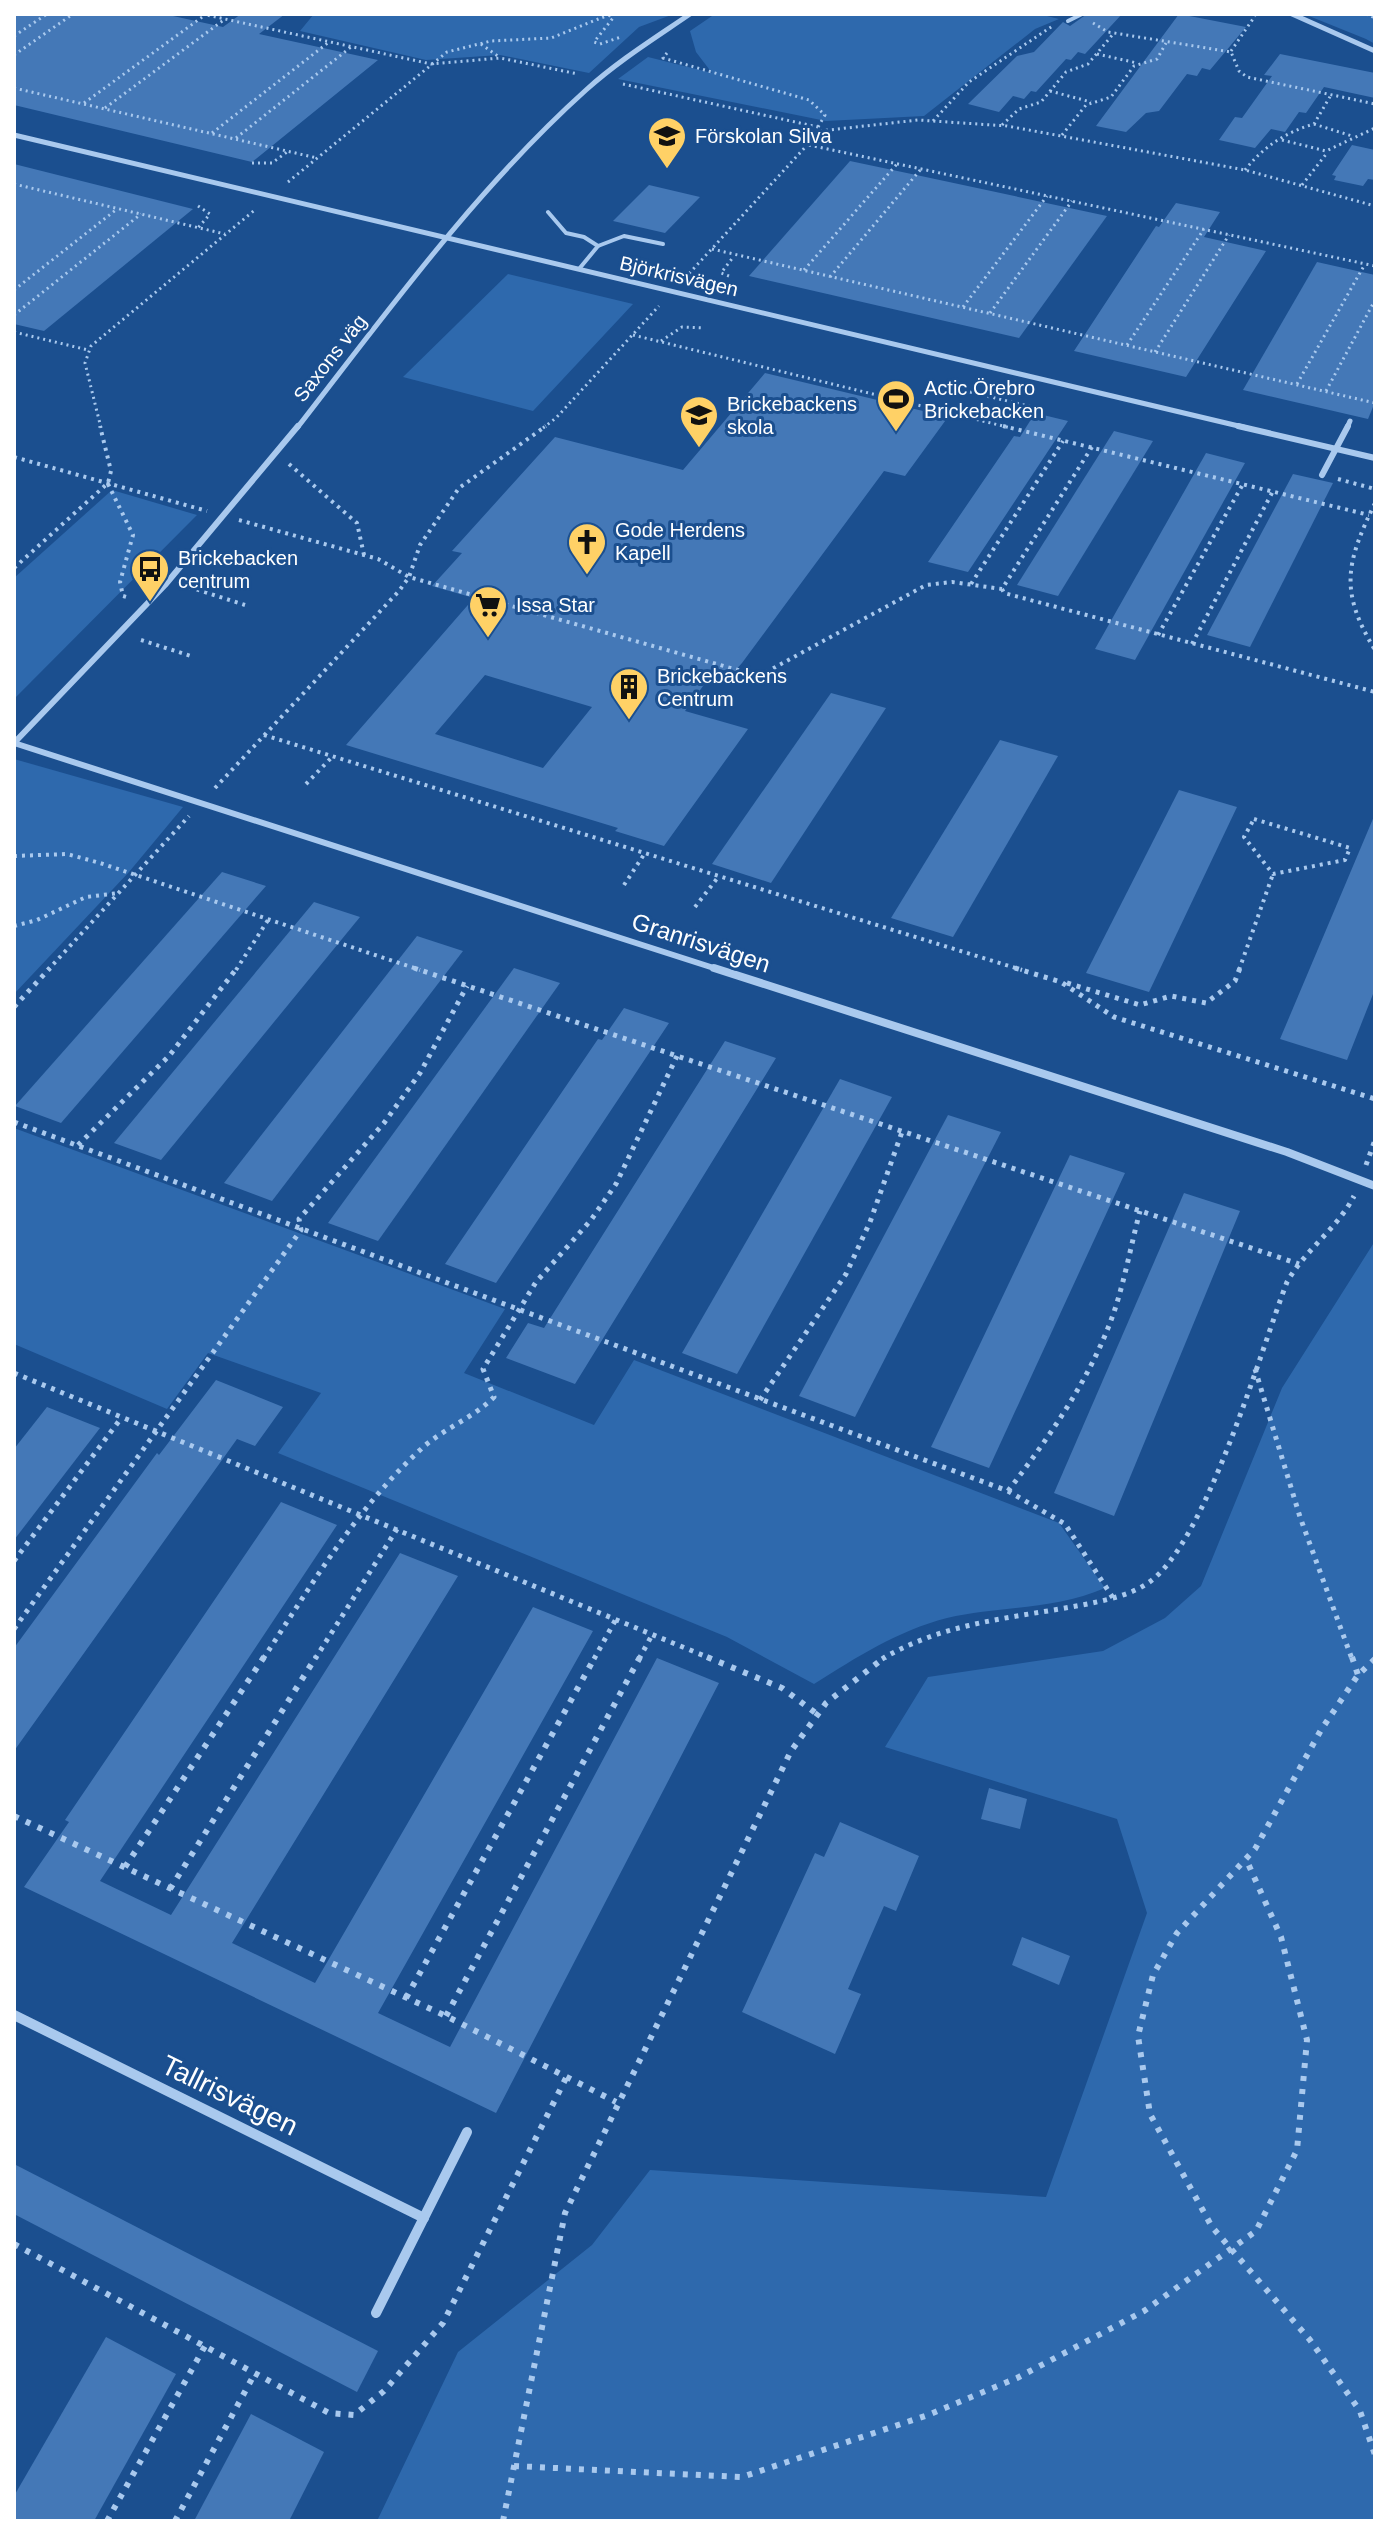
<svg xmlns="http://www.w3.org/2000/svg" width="1389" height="2535" viewBox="0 0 1389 2535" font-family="Arial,sans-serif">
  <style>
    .green { fill: #2e69ad }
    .building { fill: #4478b7; fill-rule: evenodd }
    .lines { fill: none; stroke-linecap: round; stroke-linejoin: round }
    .path-far3 { stroke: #a9c9ee; stroke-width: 3; stroke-dasharray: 2 4; stroke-linecap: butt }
    .path-far2 { stroke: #a9c9ee; stroke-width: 4; stroke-dasharray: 3 5; stroke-linecap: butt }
    .path-far1 { stroke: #a9c9ee; stroke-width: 5; stroke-dasharray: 4 6; stroke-linecap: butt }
    .path { stroke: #a9c9ee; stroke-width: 6; stroke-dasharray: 5 8; stroke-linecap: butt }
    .lane { stroke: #a9c9ee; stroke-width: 4 }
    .street-far3 { stroke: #a9c9ee; stroke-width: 5 }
    .street-far2 { stroke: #a9c9ee; stroke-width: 6 }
    .street-far1 { stroke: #a9c9ee; stroke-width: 8 }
    .street { stroke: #a9c9ee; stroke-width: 10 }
    .labels { text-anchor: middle; stroke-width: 6; stroke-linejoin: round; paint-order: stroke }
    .far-poi-label { font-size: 20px; fill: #fff; stroke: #1b4f8f; text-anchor: start }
    .far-street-label { font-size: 20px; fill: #fff; stroke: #1b4f8f }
    .street-label { font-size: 24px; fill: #fff; stroke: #1b4f8f }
    .near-street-label { font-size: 28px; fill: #fff; stroke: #1b4f8f }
  </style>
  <rect width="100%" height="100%" fill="#1b4f8f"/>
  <!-- green -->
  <g class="green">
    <path d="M314,14H674L639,27L589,73L500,55L426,60L300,31Z"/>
    <path d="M715,14H1039L1059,19L1035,29L924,116L826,121L618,79L648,57L712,73L696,52L690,31Z"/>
    <path d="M1304,14H1375V44L1366,39Z"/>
    <path d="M508,274L633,304L533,411L403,377Z"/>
    <path d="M112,490L197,515L14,699V578Z"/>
    <path d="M14,759L183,807L129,872L14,994Z"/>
    <path d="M14,1128L505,1309L464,1373L594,1425L634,1360L1059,1523L1105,1588C1054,1610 1000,1606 947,1618C897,1631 857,1657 814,1684L727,1637L278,1453L321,1393L208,1353L167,1409L14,1344Z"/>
    <path d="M1375,1241V2521H377L458,2352L592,2245L650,2170L1046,2197L1147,1913L1117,1819L885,1747L928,1677L1103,1651L1165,1618L1201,1586L1282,1388Z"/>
  </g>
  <!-- building -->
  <g class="building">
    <path d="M14,14H164L223,27L241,14H285L259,34L378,60L252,162L14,105Z"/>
    <path d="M1087,14H1122L1085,54L1078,52L1071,60L1066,59L1036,92L1031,91L1024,99L1013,96L999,112L968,104L1017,56L1034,52L1063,22L1070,26Z"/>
    <path d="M1179,14L1246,27L1210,70L1202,68L1197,76L1187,74L1159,111L1146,113L1126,132L1096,126Z"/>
    <path d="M1280,54L1375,73V98L1324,87L1306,113L1299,112L1285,132L1271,129L1255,148L1219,140L1235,117L1242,118L1272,76L1264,75Z"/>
    <path d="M1352,145L1375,150V180L1368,179L1363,186L1334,180L1336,176L1332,175Z"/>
    <path d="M850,161L921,176L1107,216L1019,338L749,276Z"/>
    <path d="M14,164L193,209L44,331L14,324Z"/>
    <path d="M649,185L700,197L665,233L613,221Z"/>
    <path d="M1176,203L1220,212L1204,237L1266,251L1186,377L1074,351L1156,226L1159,227Z"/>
    <path d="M1317,262L1375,275V402L1368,419L1243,390Z"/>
    <path d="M765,373L948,417L905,476L884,471L742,663L733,673L716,668L685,711L748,729L664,846L615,831L618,828L346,745L474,598L432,586L462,553L452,551L555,437L683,470ZM485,675L592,707L543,768L435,734Z"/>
    <path d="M1035,413L1068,421L968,572L928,562L1014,436L1020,437Z"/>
    <path d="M1114,431L1153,441L1058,596L1017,585Z"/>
    <path d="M1206,453L1245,463L1135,660L1095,649Z"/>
    <path d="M1293,474L1333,483L1250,647L1207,635Z"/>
    <path d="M831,693L886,708L771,883L712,864Z"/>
    <path d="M1000,740L1058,756L953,937L891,918Z"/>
    <path d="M1179,790L1237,807L1149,992L1086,973Z"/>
    <path d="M1375,814V989L1347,1060L1280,1039Z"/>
    <path d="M222,872L266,886L61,1123L15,1106Z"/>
    <path d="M314,902L360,917L161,1160L114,1143Z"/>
    <path d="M417,936L463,951L272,1201L224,1183Z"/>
    <path d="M514,968L560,983L378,1241L328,1223Z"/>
    <path d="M624,1008L669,1023L496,1283L445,1264L598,1039L602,1040Z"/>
    <path d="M725,1041L776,1058L575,1384L506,1358L528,1323L544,1328Z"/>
    <path d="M840,1079L892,1097L737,1374L682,1353Z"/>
    <path d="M948,1115L1001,1132L855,1417L799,1396Z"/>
    <path d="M1070,1155L1125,1173L989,1468L931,1447Z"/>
    <path d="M1184,1193L1240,1211L1114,1516L1054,1493Z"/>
    <path d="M216,1380L283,1407L255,1446L237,1439L14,1751V1648L157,1453L159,1455Z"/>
    <path d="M47,1407L100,1428L14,1540V1449Z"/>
    <path d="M281,1502L337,1525L100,1881L171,1915L400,1553L458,1576L232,1943L315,1983L533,1607L593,1631L378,2013L450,2047L657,1658L719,1683L496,2113L24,1887L69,1822L65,1820Z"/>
    <path d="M989,1788L1027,1799L1020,1829L981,1819Z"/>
    <path d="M840,1822L919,1856L896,1911L884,1906L848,1989L861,1994L835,2054L742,2012L815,1853L824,1857Z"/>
    <path d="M1022,1937L1070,1956L1059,1985L1012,1965Z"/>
    <path d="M14,2164L378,2351L357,2392L14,2214Z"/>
    <path d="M106,2337L176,2374L94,2521H14V2496Z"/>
    <path d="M251,2414L324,2452L289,2521H194Z"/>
  </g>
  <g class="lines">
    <!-- path-far3 -->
    <g class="path-far3">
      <path d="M202,14L431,64L500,58L578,74"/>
      <path d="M1366,14L1375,18"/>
      <path d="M609,15L613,18L594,42L600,44L621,37"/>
      <path d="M1093,23L1108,32L1231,52L1239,71L1247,77L1375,104"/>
      <path d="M14,36L47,14"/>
      <path d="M481,44L499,57"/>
      <path d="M1231,51L1255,16"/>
      <path d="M667,53L663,58L809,100L825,115L818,127L820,131L685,278"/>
      <path d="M1097,54L1137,63"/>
      <path d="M14,55L73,14"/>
      <path d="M623,84L818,127"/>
      <path d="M14,88L317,158"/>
      <path d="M1050,91L1091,102"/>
      <path d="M84,103L205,15"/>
      <path d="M105,108L225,19"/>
      <path d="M933,121L969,82L1054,25"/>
      <path d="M1314,124L1352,136"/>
      <path d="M1002,125L1019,109L1041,102L1066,72L1088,64L1114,33"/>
      <path d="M820,131L918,120L1007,126L1245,170L1375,206"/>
      <path d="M212,133L329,42"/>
      <path d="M1062,135L1086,105L1111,97L1134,66L1157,59L1166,43"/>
      <path d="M236,138L351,47"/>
      <path d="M1282,140L1326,151L1375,128"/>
      <path d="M809,145L1375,266"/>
      <path d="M252,163H272L287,152"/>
      <path d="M1245,170C1263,147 1286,132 1314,124L1331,95"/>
      <path d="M288,182L447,52L491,41L551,38L611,14"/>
      <path d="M14,184L225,234"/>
      <path d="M1302,185L1327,153"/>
      <path d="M198,206L210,214L198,228"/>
      <path d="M712,249L1375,403"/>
      <path d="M804,270L897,164"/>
      <path d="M729,276L721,273L734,256"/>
      <path d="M830,277L921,169"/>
      <path d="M14,290L117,209"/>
      <path d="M963,307L1047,196"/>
      <path d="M990,313L1072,201"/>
      <path d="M14,315L141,214"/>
      <path d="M14,332L88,350"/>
      <path d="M633,335L1011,428"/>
      <path d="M661,341L682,327L704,328"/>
      <path d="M1127,345L1204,229"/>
      <path d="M1155,352L1229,235"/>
      <path d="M1297,384L1365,264"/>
      <path d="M1326,391L1375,300"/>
      <path d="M970,392L1045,410"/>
      <path d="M101,428L85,363L91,346L256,209"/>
      <path d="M543,428L556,418L659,306"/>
    </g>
    <!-- path-far2 -->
    <g class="path-far2">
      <path d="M1003,426L1369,515"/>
      <path d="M1092,447L1002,589L1004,593L1375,692"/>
      <path d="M14,457L207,511"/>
      <path d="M289,464L357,523L364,555"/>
      <path d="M1338,479L1375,489"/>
      <path d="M108,484L133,535L120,582L123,596L130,598"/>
      <path d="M1375,503C1346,563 1339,591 1375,650"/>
      <path d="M239,520L378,559L409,577L759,676L926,585L952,582L1002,589"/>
      <path d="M14,568L108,483L111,471L100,426"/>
      <path d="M971,584L1063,441"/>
      <path d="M189,587L245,605"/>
      <path d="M1158,635L1243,484"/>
      <path d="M141,640L194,657"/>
      <path d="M1192,644L1273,491"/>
      <path d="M264,735L1022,970"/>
      <path d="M306,784L333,756"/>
      <path d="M215,788L399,591L409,577L420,545L459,488L546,426"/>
      <path d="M1254,819L1350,848L1345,860L1273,874L1244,837Z"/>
      <path d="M14,856L67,854L100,863L420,970"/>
      <path d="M624,885L645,853"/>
      <path d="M695,907L719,876"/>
      <path d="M14,926L37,920L86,897L119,893"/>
      <path d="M48,970L189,816"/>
      <path d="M236,970L268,920"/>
      <path d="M1239,970L1273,874"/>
    </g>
    <!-- path-far1 -->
    <g class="path-far1">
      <path d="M414,968L1299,1264"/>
      <path d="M1015,968L1061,982L1114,1017L1375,1099"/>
      <path d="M1067,983L1140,1005L1171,996L1206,1003L1235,981L1240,968"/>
      <path d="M14,1007L50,968"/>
      <path d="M14,1122L1008,1491L1065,1524L1113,1598"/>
      <path d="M78,1145L169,1056L237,968"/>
      <path d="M1366,1165L1375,1140"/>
      <path d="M1255,1369L1300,1517L1352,1659"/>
      <path d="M14,1373L712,1659"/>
      <path d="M760,1400L846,1274L870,1222L902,1132"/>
      <path d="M1008,1491C1050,1436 1091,1378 1114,1312C1125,1279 1131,1245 1140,1211"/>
      <path d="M14,1561L122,1417"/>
      <path d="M14,1629L301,1230L299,1219L384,1123L420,1073L467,986"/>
      <path d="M263,1659C311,1586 355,1510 420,1450C442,1429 472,1419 494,1397L483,1369L536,1282L591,1220L616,1184L677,1056"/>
      <path d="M315,1659L397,1529"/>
      <path d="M594,1659L616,1619"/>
      <path d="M639,1659L652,1635"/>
      <path d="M882,1659C948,1620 1019,1618 1092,1603C1111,1599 1132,1594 1148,1583C1206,1544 1260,1352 1287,1282C1305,1250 1337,1229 1354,1196"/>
    </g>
    <!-- path -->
    <g class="path">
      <path d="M707,1657L782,1688L817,1714"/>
      <path d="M1352,1657L1358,1675"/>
      <path d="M1375,1659L1358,1675L1321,1730L1255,1849L1177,1933L1153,1975L1138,2036L1150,2114L1212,2227L1310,2340L1360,2411L1375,2455"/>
      <path d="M14,1816L446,2016L616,2102"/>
      <path d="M125,1867L264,1657"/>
      <path d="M170,1889L316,1657"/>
      <path d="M406,1998L595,1657"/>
      <path d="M446,2016L640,1657"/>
      <path d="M14,2244L329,2413L354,2415L384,2391L443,2323L566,2078"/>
      <path d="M514,2466L742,2477L928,2415L1017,2378L1144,2311L1256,2231L1297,2150L1307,2040L1281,1937L1246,1859"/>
      <path d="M107,2521L205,2346"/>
      <path d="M175,2521L255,2373"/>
      <path d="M503,2521L565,2213L791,1751L826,1703L885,1657"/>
    </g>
    <!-- lane -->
    <g class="lane">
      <path d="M1068,21L1082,14"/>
      <path d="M548,212L566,233L584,237L598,246L579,269"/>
      <path d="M598,246L624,236L663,244"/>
    </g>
    <!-- street-far3 -->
    <g class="street-far3">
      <path d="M1292,14L1375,51"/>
      <path d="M14,135L1247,428"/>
      <path d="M297,428C388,311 476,189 586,90C618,61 655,38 690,14"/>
      <path d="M1347,428L1350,421"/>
    </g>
    <!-- street-far2 -->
    <g class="street-far2">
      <path d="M298,426L165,585L14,743L720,970"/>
      <path d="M1238,426L1375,458"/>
      <path d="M1322,475L1348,426"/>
    </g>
    <!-- street-far1 -->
    <path class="street-far1" d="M714,968L1287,1152L1375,1186"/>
    <!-- street -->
    <g class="street">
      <path d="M14,2015L424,2218"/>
      <path d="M376,2313L467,2132"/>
    </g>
  </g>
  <!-- icons -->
  <defs>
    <symbol id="school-pin" viewBox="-11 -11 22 30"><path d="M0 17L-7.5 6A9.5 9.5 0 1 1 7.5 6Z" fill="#ffd166" stroke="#1b4f8f"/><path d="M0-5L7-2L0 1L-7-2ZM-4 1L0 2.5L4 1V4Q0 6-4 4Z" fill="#111"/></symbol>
    <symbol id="stadium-pin" viewBox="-11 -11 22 30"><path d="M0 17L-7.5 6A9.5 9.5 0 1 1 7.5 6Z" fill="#ffd166" stroke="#1b4f8f"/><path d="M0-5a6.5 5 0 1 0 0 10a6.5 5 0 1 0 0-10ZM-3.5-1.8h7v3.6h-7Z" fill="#111"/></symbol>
    <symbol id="church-pin" viewBox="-11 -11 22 30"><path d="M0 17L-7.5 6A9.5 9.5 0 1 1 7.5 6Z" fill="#ffd166" stroke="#1b4f8f"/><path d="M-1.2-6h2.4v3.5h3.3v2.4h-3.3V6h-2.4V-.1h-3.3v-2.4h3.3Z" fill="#111"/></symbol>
    <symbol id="bus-pin" viewBox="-11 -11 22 30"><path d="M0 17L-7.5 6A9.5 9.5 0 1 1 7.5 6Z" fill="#ffd166" stroke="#1b4f8f"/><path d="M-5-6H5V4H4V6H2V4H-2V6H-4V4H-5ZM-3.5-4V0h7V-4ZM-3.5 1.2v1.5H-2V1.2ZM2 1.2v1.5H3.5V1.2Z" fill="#111"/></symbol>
    <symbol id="supermarket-pin" viewBox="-11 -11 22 30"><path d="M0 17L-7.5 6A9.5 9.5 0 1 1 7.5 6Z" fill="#ffd166" stroke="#1b4f8f"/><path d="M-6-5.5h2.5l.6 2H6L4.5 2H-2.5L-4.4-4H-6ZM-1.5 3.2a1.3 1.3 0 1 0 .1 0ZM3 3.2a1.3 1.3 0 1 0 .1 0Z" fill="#111"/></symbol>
    <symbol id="building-pin" viewBox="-11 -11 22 30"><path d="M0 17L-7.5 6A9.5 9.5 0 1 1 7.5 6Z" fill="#ffd166" stroke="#1b4f8f"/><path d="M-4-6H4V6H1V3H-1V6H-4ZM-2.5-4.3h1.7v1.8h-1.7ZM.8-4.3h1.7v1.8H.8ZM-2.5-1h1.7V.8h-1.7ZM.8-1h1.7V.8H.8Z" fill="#111"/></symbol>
  </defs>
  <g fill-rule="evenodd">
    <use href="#school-pin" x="645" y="114" width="44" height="60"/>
    <use href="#stadium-pin" x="874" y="377" width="44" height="60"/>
    <use href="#school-pin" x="677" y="393" width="44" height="60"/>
    <use href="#church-pin" x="565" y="520" width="44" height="60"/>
    <use href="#bus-pin" x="128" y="547" width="44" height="60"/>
    <use href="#supermarket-pin" x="466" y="583" width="44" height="60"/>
    <use href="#building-pin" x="607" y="665" width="44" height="60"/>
  </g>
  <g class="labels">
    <!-- far-poi labels -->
    <g class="far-poi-label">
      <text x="695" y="143">Förskolan Silva</text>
      <text x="924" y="395">Actic Örebro<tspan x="924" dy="23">Brickebacken</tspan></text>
      <text x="727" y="411">Brickebackens<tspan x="727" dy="23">skola</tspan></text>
      <text x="615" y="537">Gode Herdens<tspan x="615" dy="23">Kapell</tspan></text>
      <text x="178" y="565">Brickebacken<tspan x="178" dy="23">centrum</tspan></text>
      <text x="516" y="612">Issa Star</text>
      <text x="657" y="683">Brickebackens<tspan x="657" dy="23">Centrum</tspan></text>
    </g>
    <!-- far-street labels -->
    <g class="far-street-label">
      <text transform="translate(679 276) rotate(13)" y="7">Björkrisvägen</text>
      <text transform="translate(330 358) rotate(-52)" y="7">Saxons väg</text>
    </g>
    <!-- street labels -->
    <g class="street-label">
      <text transform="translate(701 943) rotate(18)" y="8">Granrisvägen</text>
    </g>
    <!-- near-street labels -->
    <g class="near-street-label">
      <text transform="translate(230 2095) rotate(26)" y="10">Tallrisvägen</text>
    </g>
  </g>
  <!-- border -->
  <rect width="1389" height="2535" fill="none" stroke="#ffffff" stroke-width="32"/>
</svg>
